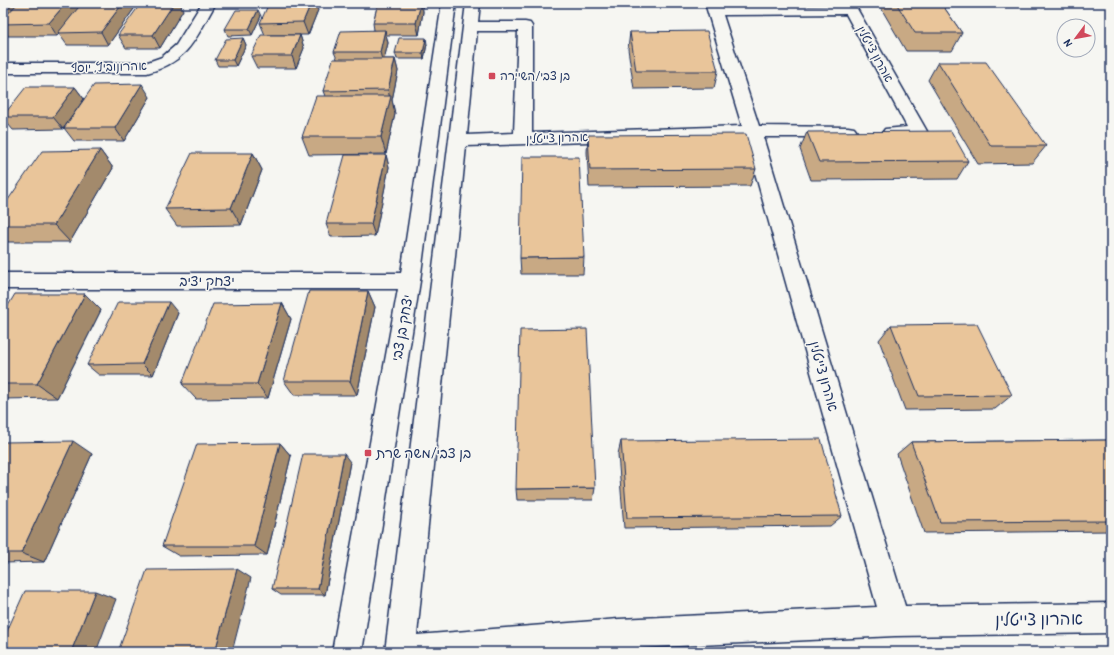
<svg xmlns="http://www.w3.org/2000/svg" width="1114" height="655" viewBox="0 0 1114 655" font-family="'Patrick Hand','Playpen Sans Hebrew',sans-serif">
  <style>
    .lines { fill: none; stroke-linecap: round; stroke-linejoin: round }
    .minor-casing { stroke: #1b2f5e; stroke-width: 3 }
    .minor { fill: #f6f6f2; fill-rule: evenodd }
    .wall { fill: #c8a984; stroke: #1b2f5e }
    .shaded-wall { fill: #a38a6c; stroke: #1b2f5e }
    .building { fill: #e9c59a; stroke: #1b2f5e }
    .poi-dot { fill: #d1495b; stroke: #f6f6f2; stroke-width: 1.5 }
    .labels { text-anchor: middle; stroke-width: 3; stroke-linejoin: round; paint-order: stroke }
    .far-street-label { font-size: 12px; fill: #1b2f5e; stroke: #f6f6f2 }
    .far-poi-label { font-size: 12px; fill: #1b2f5e; stroke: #f6f6f2; text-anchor: start }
    .street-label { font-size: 14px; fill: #1b2f5e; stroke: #f6f6f2 }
    .poi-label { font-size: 14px; fill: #1b2f5e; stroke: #f6f6f2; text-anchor: start }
    .near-street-label { font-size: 17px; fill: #1b2f5e; stroke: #f6f6f2 }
  </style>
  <rect width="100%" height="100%" fill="#f6f6f2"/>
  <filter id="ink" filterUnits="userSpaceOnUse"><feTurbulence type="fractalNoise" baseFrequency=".025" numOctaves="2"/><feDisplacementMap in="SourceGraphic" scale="8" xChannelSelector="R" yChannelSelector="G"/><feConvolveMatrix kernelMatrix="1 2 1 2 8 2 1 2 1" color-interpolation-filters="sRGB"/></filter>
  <g filter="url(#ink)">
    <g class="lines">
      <defs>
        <g id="minor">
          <path d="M202,3H216C196,37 189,62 147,73H3V63H145L162,57L176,45Z"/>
          <path d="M442,3H456L420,281L362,652H332L398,289H3V273H401Z"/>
          <path d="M466,3H480L478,22H525L530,23L532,26V133L742,126L705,3H719L720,7L851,6L856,7L928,133L925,137C913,140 897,140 885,137L882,133L885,129L907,127L846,14L723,15L759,126L848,127L854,128L857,132L854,136L848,137H763L905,606L1111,603V633L895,636L636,648V652H606V650L578,652H385ZM477,31H518L514,133L467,135ZM745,137L877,607L619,619L417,635L466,146Z"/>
        </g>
      </defs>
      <!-- minor casing -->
      <use href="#minor" class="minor-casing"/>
      <!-- minor -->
      <use href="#minor" class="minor"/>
    </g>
    <!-- wall -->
    <g class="wall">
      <path d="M3,3L80,6H136L108,45H67L59,34L57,36H8L3,29Z"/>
      <path d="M378,3H422L423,12L419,35H386L388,43L384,59H395L398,71L392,100L395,114L386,154L309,155L302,137L325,96L323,91L337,59L334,52L374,30L373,23Z"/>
      <path d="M878,3H941L962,33L952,51H906Z"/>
      <path d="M183,10L160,48H126L118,35Z"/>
      <path d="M318,10L308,35H265L260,23Z"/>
      <path d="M261,16L252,35L228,36L225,29Z"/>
      <path d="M630,32L718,71L714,88L634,89L628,49Z"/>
      <path d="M300,35L304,48L296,68H257L251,56Z"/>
      <path d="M243,38L246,45L236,66H218L215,60Z"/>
      <path d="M427,44L424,59H397L395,53Z"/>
      <path d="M938,62L1046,146L1032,163L978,164L928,80Z"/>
      <path d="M75,87L84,99L63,129L13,130L3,118V116Z"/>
      <path d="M150,97L124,141H74L64,128Z"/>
      <path d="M807,132L968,161L957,179L811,180L800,149Z"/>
      <path d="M588,135L756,169L750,186L589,187L587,152Z"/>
      <path d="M100,150L113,168L70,242H8L3,237V207Z"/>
      <path d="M253,153L262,170L241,225L177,226L165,209Z"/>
      <path d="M386,155L389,167L375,236L331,237L326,224Z"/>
      <path d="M584,257L583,274H521L520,258Z"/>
      <path d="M368,291L375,307L357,395H294L284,381Z"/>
      <path d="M85,294L101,310L57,398L3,399V309L5,311Z"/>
      <path d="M282,303L291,319L268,398L196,399L182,384Z"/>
      <path d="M178,313L153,375H99L87,365Z"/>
      <path d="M891,325L1012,395L995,409L905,410L879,340Z"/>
      <path d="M1111,440V531L924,533L897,454L911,442Z"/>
      <path d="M621,441L842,516L830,526L624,528L618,454Z"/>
      <path d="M280,443L291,456L267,555L179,556L162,546Z"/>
      <path d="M3,446L92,454L44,562L3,563Z"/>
      <path d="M350,462L325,595H281L272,589Z"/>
      <path d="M595,488L593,500H517L516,489Z"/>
    </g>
    <!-- shaded-wall -->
    <g class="shaded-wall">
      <path d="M5,3H22L3,24V5Z"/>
      <path d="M66,3H78L81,7L58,33L59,34L57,36L49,23Z"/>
      <path d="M123,3H134L136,6L108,45L101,32Z"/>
      <path d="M174,3H180L183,10L160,48L153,35Z"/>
      <path d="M311,3H315L318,10L308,35L303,22Z"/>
      <path d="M421,3H422L423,12L419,35L416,23Z"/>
      <path d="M258,10L261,16L252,35L249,29Z"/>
      <path d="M385,30L388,43L383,64L380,52Z"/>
      <path d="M300,35L304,48L296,68L292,56Z"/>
      <path d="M243,38L246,45L236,66L233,60Z"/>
      <path d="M426,38L427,44L424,59L423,53Z"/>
      <path d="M395,59L398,71L392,100L395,114L386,154L381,137L390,99L388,90Z"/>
      <path d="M142,84L150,97L124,141L115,128Z"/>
      <path d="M75,87L84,99L63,129L53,117Z"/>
      <path d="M3,95L5,98L3,100Z"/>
      <path d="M100,150L113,168L70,242L54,225Z"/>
      <path d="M253,153L262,170L241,225L231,208Z"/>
      <path d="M386,155L389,167L375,236L371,224Z"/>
      <path d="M368,291L375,307L357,395L350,381Z"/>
      <path d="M85,294L101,310L57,398L37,384Z"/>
      <path d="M169,302L178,313L153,375L142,364Z"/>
      <path d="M282,303L291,319L268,398L257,384Z"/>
      <path d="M73,441L92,454L44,562L21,553Z"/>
      <path d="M280,443L291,456L267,555L254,546Z"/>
      <path d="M344,454L350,462L325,595L318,589Z"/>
      <path d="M237,569L251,578L232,652H215Z"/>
      <path d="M95,591L116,599L96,652H71Z"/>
      <path d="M3,624L6,625L3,632Z"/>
    </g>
    <!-- building -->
    <g class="building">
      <path d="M18,3H66L49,23L3,24V19Z"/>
      <path d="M82,3H123L101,32L58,33Z"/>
      <path d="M141,3H174L153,35H118Z"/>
      <path d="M269,3H311L303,22L260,23Z"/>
      <path d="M378,3H421L416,23H373Z"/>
      <path d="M896,3H941L962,33H915Z"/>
      <path d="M236,10H258L249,29H225Z"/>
      <path d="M385,30L380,52H334L341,31Z"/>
      <path d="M707,31L718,71H636L630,32Z"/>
      <path d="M261,35H300L292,56H251Z"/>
      <path d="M243,38L233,60H215L226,39Z"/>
      <path d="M399,38H426L423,53H395Z"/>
      <path d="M333,59H395L388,90L323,91Z"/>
      <path d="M938,62H986L1046,146H991Z"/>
      <path d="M142,84L115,128H64L94,85Z"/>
      <path d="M26,87H75L53,117H3V116Z"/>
      <path d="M316,96H391L381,137H302Z"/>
      <path d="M951,131L968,161L819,162L807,132Z"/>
      <path d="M746,134L756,169L590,170L588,135Z"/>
      <path d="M100,150L54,225H3V207L42,151Z"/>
      <path d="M192,153H253L231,208L165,209Z"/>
      <path d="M345,155H386L371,224H326Z"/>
      <path d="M522,157H579L584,257L520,258Z"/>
      <path d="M309,291H368L350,381H284Z"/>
      <path d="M15,294H85L37,384H3V314Z"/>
      <path d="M118,302H169L142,364L87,365Z"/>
      <path d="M282,303L257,384H182L213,304Z"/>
      <path d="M977,324L1012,395L919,396L891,325Z"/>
      <path d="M587,329L595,488L516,489L520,330Z"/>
      <path d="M821,439L842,516L627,518L621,441Z"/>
      <path d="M1111,440V521L940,522L911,442Z"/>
      <path d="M73,441L21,553H3V446L5,442Z"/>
      <path d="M280,443L254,546H162L197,444Z"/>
      <path d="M303,454H344L318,589H272Z"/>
      <path d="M237,569L215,652H118L147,570Z"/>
      <path d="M25,591H95L71,652H3V640Z"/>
    </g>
  </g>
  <!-- markers -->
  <g class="poi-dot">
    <rect x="488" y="72" width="8" height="8" rx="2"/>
    <rect x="364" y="449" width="8" height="8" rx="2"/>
  </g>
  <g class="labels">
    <!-- far-street labels -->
    <g class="far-street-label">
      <text transform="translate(875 54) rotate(61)" y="4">אהרון צייטלין</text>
      <text transform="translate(109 67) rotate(-2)" y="4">אהרונוביץ, יוסף</text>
      <text transform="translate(557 138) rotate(-2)" y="4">אהרון צייטלין</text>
    </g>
    <!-- far-poi labels -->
    <g class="far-poi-label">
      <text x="500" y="80">בן צבי/השיירה</text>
    </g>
    <!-- street labels -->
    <g class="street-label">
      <text x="207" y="286">יצחק יציב</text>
      <text transform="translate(402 328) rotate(-80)" y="5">יצחק בן צבי</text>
      <text transform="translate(824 376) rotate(74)" y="5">אהרון צייטלין</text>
    </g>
    <!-- poi labels -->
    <g class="poi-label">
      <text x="376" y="458">בן צבי/משה שרת</text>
    </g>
    <!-- near-street labels -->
    <g class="near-street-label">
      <text transform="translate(1039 619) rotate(-1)" y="6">אהרון צייטלין</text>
    </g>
  </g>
  <!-- margin -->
  <rect width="1114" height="655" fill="none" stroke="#f6f6f2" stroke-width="16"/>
  <rect x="8" y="8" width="1098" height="639" fill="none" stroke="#1b2f5e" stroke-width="1.5" filter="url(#ink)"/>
  <!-- north arrow -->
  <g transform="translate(1076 38) rotate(238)"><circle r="19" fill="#f6f6f2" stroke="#9ea6b7"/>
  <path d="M0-3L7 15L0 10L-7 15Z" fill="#d1495b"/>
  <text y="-6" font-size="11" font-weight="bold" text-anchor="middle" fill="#1b2f5e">N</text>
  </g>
</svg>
